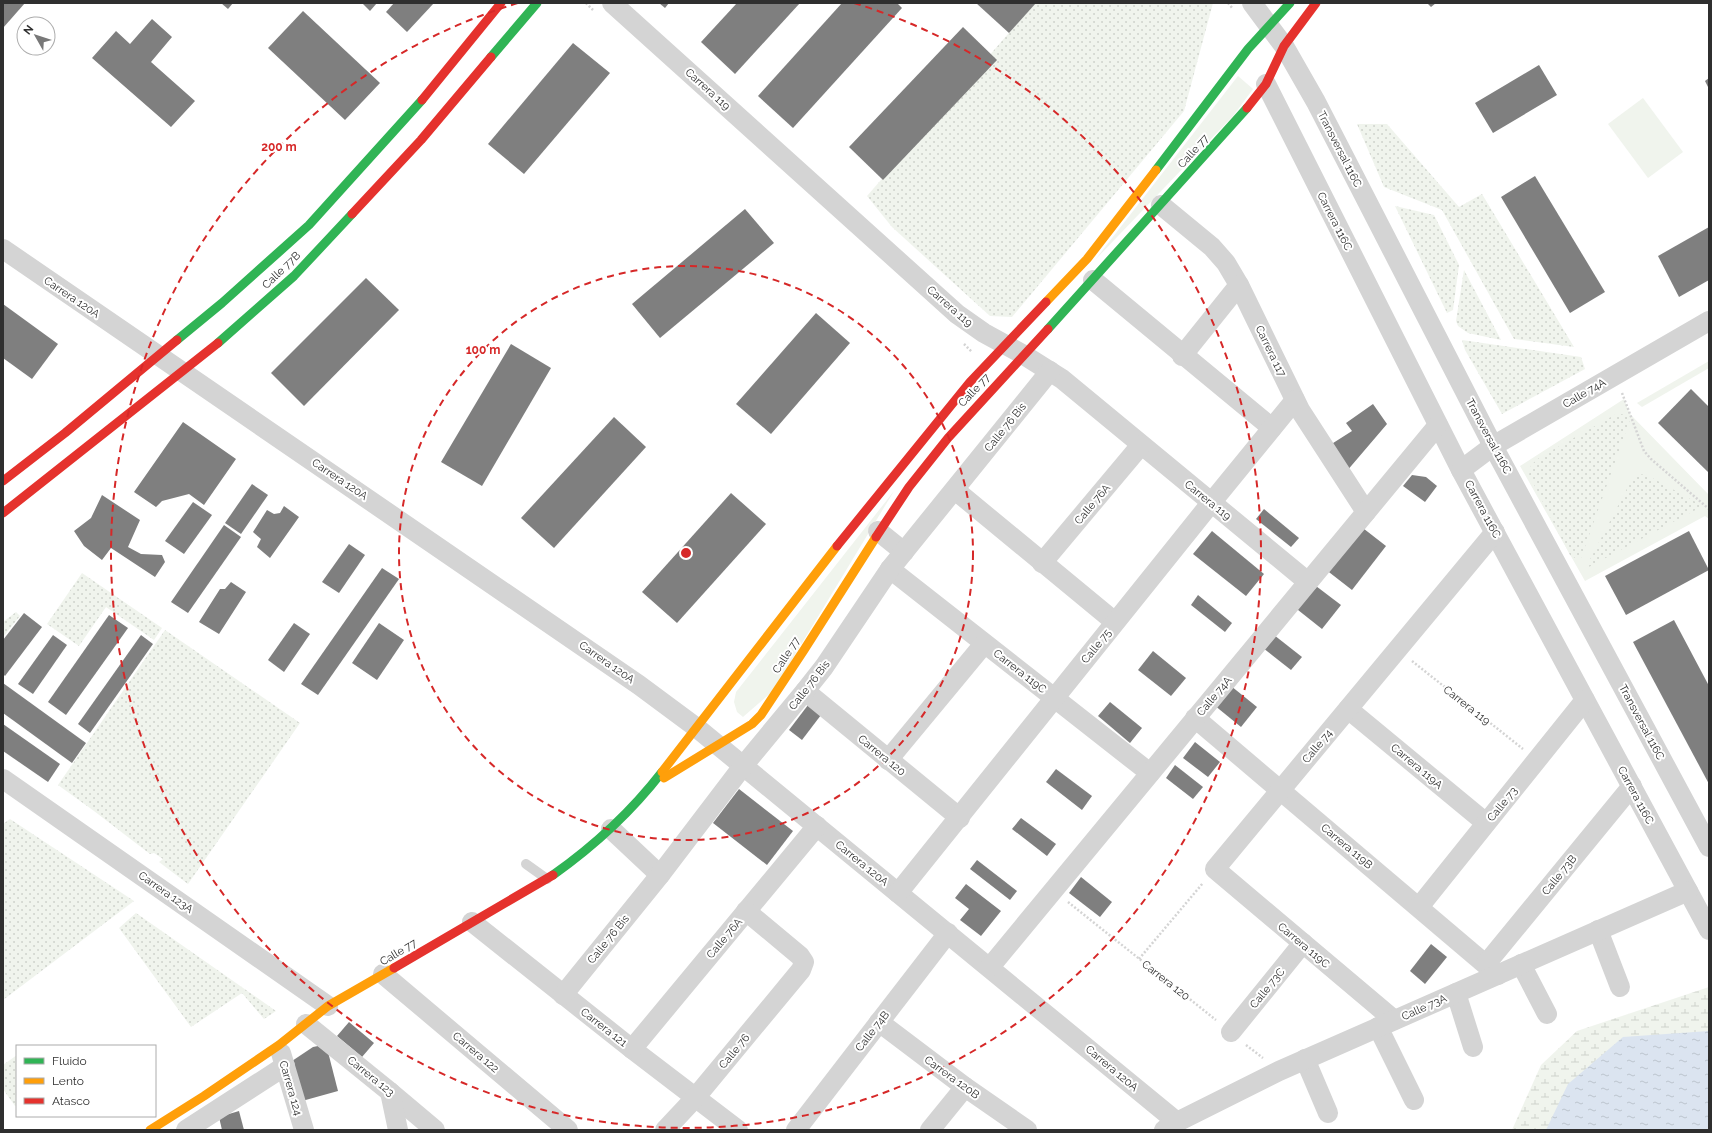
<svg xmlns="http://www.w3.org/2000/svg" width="1712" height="1133" viewBox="0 0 1712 1133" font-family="Raleway,sans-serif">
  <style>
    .grass { fill: #f0f4ed }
    .wetland { fill: url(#wetland-marsh) }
    .park { fill: url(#park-dots) }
    .water { fill: url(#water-ripples) }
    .building { fill: #7f7f7f }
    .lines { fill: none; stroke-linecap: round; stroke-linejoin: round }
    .path { stroke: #d4d4d4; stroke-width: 2.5; stroke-dasharray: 2 2; stroke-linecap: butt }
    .lane { stroke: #d4d4d4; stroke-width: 10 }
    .street { stroke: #d4d4d4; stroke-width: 20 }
    .fast { stroke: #30b455; stroke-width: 9 }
    .slow { stroke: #ff9f0a; stroke-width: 9 }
    .jam { stroke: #e5322d; stroke-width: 9 }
    .ring { fill: none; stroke: #d62828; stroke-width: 2; stroke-dasharray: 7 5 }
    .labels { text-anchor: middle; stroke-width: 4; stroke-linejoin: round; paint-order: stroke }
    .street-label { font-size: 11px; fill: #2f2f2f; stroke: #fff }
    .centre { fill: #d62828; stroke: #fff; stroke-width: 2 }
    .ring-label { font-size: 12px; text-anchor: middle; font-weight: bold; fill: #d62828; stroke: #fff; stroke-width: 4; stroke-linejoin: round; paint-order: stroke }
  </style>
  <defs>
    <pattern id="wetland-marsh" width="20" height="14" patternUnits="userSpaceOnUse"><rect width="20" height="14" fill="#f0f4ed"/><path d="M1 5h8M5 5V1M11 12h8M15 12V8" fill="none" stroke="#ced2cc"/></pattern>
    <pattern id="park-dots" width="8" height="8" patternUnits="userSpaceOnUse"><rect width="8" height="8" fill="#f0f4ed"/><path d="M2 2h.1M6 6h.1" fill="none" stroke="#ced2cc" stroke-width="1.8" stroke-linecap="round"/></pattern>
    <pattern id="water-ripples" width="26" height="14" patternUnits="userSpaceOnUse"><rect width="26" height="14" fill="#dbe4f0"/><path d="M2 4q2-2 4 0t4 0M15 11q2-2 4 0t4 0" fill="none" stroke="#bcc4ce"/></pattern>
  </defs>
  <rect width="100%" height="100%" fill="#fff"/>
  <!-- grass -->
  <g class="grass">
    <path d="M1238,76L1253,89L1233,116L1095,260Z"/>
    <path d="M1643,98L1683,152L1648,178L1608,124Z"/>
    <path d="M1709,361V368L1642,407L1637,403Z"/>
    <path d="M1624,399L1630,414L1709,495V519L1705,516L1585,581L1520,466Z"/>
    <path d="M894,491L773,691L743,717L737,712L734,702L736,692Z"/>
  </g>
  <!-- wetland -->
  <path class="wetland" d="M1709,987V1130H1512L1541,1065L1577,1031Z"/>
  <!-- park -->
  <g class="park">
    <path d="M1035,3H1213L1184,111L1012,317L990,316L892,227L867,196Z"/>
    <path d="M1357,124H1387L1459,207L1482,194L1574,347L1514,339L1442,210L1384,187Z"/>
    <path d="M1395,206L1434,215L1459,265L1453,310L1447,313Z"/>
    <path d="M1464,270L1501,340L1468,333L1458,326L1456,321Z"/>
    <path d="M1462,340L1581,357L1585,369L1502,414L1465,350Z"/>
    <path d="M1618,413L1631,417L1580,561L1570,555L1529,475L1531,465L1540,457Z"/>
    <path d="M1639,474L1647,475L1703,506L1585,569L1632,479Z"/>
    <path d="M82,573L162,628L154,640L106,607L79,646L47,624Z"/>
    <path d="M16,612L20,616L3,637V622Z"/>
    <path d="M165,630L300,723L188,884L159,862L163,859L154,853L150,854L94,811L58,785Z"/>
    <path d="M10,819L134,901L3,1000V824Z"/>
    <path d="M136,913L276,1011L264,1019L242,993L191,1027L119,928Z"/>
    <path d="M17,1055V1105L15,1106L3,1089V1065Z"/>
  </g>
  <!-- water -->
  <path class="water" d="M1709,1031V1130H1546L1568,1084L1623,1037Z"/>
  <!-- building -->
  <g class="building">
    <path d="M3,3H25L3,28Z"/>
    <path d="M221,3H233L228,9Z"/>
    <path d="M362,3H377L370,11Z"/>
    <path d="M394,3H434L407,32L386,12Z"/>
    <path d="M659,3H669L665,8Z"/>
    <path d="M737,3H800L735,74L701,42Z"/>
    <path d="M842,3H897L902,8L793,128L758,96Z"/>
    <path d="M976,3H1036L1009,33Z"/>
    <path d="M1427,3H1436L1431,7Z"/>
    <path d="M303,11L380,83L345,120L268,48Z"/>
    <path d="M152,19L172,37L151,62L195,101L171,127L92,58L116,31L130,44Z"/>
    <path d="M963,27L997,60L883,180L849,147Z"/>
    <path d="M573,43L610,73L524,174L488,144Z"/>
    <path d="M1539,65L1557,95L1493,133L1475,103Z"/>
    <path d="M1709,78V89L1705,81Z"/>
    <path d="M1535,176L1605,292L1570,313L1501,197Z"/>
    <path d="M745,209L774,243L660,338L632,304Z"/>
    <path d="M1709,227V280L1679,297L1658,256Z"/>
    <path d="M366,278L399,310L304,406L271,373Z"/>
    <path d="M3,304L58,344L32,379L3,358Z"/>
    <path d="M816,313L850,343L771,434L736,404Z"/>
    <path d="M511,344L551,368L482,486L441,462Z"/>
    <path d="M1691,389L1709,407V473L1658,423Z"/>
    <path d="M1373,404L1387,424L1346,472L1330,445L1352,431L1346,423Z"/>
    <path d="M614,417L646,447L554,548L521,518Z"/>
    <path d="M183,422L236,459L204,505L189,494L162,501L156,507L134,492Z"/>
    <path d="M1412,475L1426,477L1437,486L1425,502L1403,486Z"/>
    <path d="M252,484L268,495L241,534L225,523Z"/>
    <path d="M731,493L766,524L677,623L642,592Z"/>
    <path d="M102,495L140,520L128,547L141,554L162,555L165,562L155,577L111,548L102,560L84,546L74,531L91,518Z"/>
    <path d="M193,502L212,515L184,554L165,541Z"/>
    <path d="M284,506L299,517L270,558L257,547L261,539L253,532L267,510L274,514L280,513Z"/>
    <path d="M1264,509L1299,538L1291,547L1256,519Z"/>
    <path d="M224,525L241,537L188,613L171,602Z"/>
    <path d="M1359,525L1386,546L1352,590L1325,569Z"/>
    <path d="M1212,531L1264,574L1246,596L1193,554Z"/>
    <path d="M1689,531L1709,570L1626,615L1605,576Z"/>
    <path d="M349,544L365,555L339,593L322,582Z"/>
    <path d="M382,568L399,579L318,695L301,684Z"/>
    <path d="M231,582L246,592L219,634L199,622L220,589H225Z"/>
    <path d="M1312,583L1341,605L1322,629L1293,606Z"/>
    <path d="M1198,595L1232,623L1225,632L1191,605Z"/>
    <path d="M24,613L42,627L5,676L3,674V640Z"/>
    <path d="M109,615L128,628L66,715L48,702Z"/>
    <path d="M1674,620L1709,686V784L1633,642Z"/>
    <path d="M294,623L310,634L284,672L268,660Z"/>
    <path d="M379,623L404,640L377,680L352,663Z"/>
    <path d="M53,635L67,645L33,694L18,684Z"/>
    <path d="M141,635L153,644L90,733L78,724Z"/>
    <path d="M1274,635L1302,657L1291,670L1263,648Z"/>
    <path d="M1153,651L1186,678L1171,696L1138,670Z"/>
    <path d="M3,683L86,743L72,763L3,713Z"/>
    <path d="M1231,686L1257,707L1241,727L1214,705Z"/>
    <path d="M1110,702L1142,728L1130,743L1098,716Z"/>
    <path d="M808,705L821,715L802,740L789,730Z"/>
    <path d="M3,724L60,764L48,782L3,751Z"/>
    <path d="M1195,742L1220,762L1208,777L1183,758Z"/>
    <path d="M1175,765L1203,787L1193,799L1166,778Z"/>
    <path d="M1056,769L1092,796L1082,810L1046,782Z"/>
    <path d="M739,789L793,831L767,865L713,823Z"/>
    <path d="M1021,818L1056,844L1047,856L1012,829Z"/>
    <path d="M977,860L1017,891L1010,900L970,869Z"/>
    <path d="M1081,877L1112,902L1100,917L1069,893Z"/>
    <path d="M966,884L1001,911L981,936L960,920L969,909L955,898Z"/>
    <path d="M1431,944L1447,957L1425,984L1410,971Z"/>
    <path d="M349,1022L374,1043L362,1057L337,1036Z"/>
    <path d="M318,1046L328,1052L338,1091L302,1101L292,1061L313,1047Z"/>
    <path d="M239,1111L244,1130H222L219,1117Z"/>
  </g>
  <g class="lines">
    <!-- path -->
    <g class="path">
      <path d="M586,3L593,10"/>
      <path d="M1228,3L1233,9"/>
      <path d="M964,344L972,352"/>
      <path d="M1622,393L1644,451L1651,459L1709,509"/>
      <path d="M1412,661L1523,749"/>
      <path d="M1068,902L1216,1020"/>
      <path d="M1139,959L1203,883"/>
      <path d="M1246,1045L1263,1058"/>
    </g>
    <!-- lane -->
    <path class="lane" d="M526,864L547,879"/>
    <!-- street -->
    <g class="street">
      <path d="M612,3L957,314L984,333L1024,355L1062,379L1308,582"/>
      <path d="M1252,3L1284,46L1316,102L1493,446L1709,847"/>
      <path d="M1266,84L1461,470L1709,930"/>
      <path d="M1161,205L1212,247L1226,263L1239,285L1300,410L1366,512"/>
      <path d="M3,249L639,685L697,728L1177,1122"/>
      <path d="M1093,280L1272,428"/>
      <path d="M1182,356L1239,285"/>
      <path d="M1461,470L1493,446L1709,321"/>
      <path d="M955,490L1115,622"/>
      <path d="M878,531L904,552"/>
      <path d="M1042,563L1141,445"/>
      <path d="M890,569L1150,773"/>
      <path d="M805,691L960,818"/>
      <path d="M1348,709L1486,823"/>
      <path d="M1195,718L1498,975"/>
      <path d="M888,760L984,644"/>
      <path d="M3,779L328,1006"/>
      <path d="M611,829L660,875"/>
      <path d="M898,893L1211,503L1295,400"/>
      <path d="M1419,907L1585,700"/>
      <path d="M472,922L632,1049L738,1130"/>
      <path d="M1598,930L1620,987"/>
      <path d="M1486,964L1632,786"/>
      <path d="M1521,964L1547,1014"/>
      <path d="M990,967L1438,425"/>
      <path d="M383,974L568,1130"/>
      <path d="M1456,993L1473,1047"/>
      <path d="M563,995L660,875L743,766L805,691L824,667L890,569L1050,371"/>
      <path d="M1394,1020L1215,869L1495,532"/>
      <path d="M879,1022L965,1087L1027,1130"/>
      <path d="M306,1024L390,1092L435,1130"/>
      <path d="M1378,1027L1414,1100"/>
      <path d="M1231,1032L1303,943"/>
      <path d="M632,1049L817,826"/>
      <path d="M281,1053L304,1130"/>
      <path d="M1305,1059L1328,1113"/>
      <path d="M390,1092L398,1130"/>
      <path d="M186,1130L285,1066"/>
      <path d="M665,1130L695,1098L801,970L804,962L800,956L746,911"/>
      <path d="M796,1130L948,933"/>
      <path d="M930,1130L965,1087"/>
      <path d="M1164,1130L1177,1122L1279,1071L1688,891"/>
    </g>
    <!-- fast -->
    <g class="fast">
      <path d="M491,57L537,3"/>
      <path d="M1156,170L1248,49L1290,3"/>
      <path d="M1048,329L1247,108"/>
      <path d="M177,340L222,303L309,225L422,100"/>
      <path d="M218,343L294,276L352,214"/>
      <path d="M553,875C594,846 631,812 662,772"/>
    </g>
    <!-- slow -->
    <g class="slow">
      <path d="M1046,302L1087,259L1156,170"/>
      <path d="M662,772L837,546"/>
      <path d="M664,778L752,724L761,715L804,650L876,537"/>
      <path d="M150,1130L204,1096L279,1045L328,1006L394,968"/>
    </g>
    <!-- jam -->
    <g class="jam">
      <path d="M422,100L501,3"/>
      <path d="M1247,108L1266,84L1284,46L1316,3"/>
      <path d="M352,214L421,140L491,57"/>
      <path d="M3,481L65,433L177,340"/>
      <path d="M3,513L218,343"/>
      <path d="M876,537L909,487L948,438L1048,329"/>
      <path d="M837,546L970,382L1046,302"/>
      <path d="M394,968L553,875"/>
    </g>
  </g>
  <!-- distance rings -->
  <g class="ring">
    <circle cx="686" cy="553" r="287"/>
    <path d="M854 3A575 575 0 1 1 518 3"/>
  </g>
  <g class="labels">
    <!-- street labels -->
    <g class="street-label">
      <text transform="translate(708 89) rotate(42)" y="4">Carrera 119</text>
      <text transform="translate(1340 149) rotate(63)" y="4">Transversal 116C</text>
      <text transform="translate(1193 151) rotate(-48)" y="4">Calle 77</text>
      <text transform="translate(1335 221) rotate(63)" y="4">Carrera 116C</text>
      <text transform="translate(281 270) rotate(-44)" y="4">Calle 77B</text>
      <text transform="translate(72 297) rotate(34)" y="4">Carrera 120A</text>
      <text transform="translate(950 306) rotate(41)" y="4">Carrera 119</text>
      <text transform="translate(1271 351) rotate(64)" y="4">Carrera 117</text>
      <text transform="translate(974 390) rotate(-47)" y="4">Calle 77</text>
      <text transform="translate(1584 393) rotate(-30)" y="4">Calle 74A</text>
      <text transform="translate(1005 427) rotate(-51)" y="4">Calle 76 Bis</text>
      <text transform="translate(1489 436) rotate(62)" y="4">Transversal 116C</text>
      <text transform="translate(340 479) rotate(34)" y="4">Carrera 120A</text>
      <text transform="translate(1208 500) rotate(39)" y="4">Carrera 119</text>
      <text transform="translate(1092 504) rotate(-50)" y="4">Calle 76A</text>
      <text transform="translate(1483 509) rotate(62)" y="4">Carrera 116C</text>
      <text transform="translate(1096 646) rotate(-51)" y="4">Calle 75</text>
      <text transform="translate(786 655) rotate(-57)" y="4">Calle 77</text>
      <text transform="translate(607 662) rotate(35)" y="4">Carrera 120A</text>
      <text transform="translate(1020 671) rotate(38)" y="4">Carrera 119C</text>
      <text transform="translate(809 685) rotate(-52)" y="4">Calle 76 Bis</text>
      <text transform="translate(1214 696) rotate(-50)" y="4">Calle 74A</text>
      <text transform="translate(1467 705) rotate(38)" y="4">Carrera 119</text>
      <text transform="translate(1642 722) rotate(62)" y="4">Transversal 116C</text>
      <text transform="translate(1317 746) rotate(-50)" y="4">Calle 74</text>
      <text transform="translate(882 755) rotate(39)" y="4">Carrera 120</text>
      <text transform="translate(1417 766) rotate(40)" y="4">Carrera 119A</text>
      <text transform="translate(1636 795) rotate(62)" y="4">Carrera 116C</text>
      <text transform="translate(1502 804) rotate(-51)" y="4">Calle 73</text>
      <text transform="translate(1347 846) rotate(40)" y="4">Carrera 119B</text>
      <text transform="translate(862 863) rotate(39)" y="4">Carrera 120A</text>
      <text transform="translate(1559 875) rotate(-51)" y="4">Calle 73B</text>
      <text transform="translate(166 892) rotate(35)" y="4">Carrera 123A</text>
      <text transform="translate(724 938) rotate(-50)" y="4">Calle 76A</text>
      <text transform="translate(608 939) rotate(-51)" y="4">Calle 76 Bis</text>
      <text transform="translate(1304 945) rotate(40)" y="4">Carrera 119C</text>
      <text transform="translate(398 952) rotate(-31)" y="4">Calle 77</text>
      <text transform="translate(1166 980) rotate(38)" y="4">Carrera 120</text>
      <text transform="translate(1267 988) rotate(-51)" y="4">Calle 73C</text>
      <text transform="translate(1424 1007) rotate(-24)" y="4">Calle 73A</text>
      <text transform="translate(604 1027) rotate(38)" y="4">Carrera 121</text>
      <text transform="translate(872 1031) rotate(-52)" y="4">Calle 74B</text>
      <text transform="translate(734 1051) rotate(-51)" y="4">Calle 76</text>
      <text transform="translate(476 1052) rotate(40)" y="4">Carrera 122</text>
      <text transform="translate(1112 1068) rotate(40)" y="4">Carrera 120A</text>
      <text transform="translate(371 1076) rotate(39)" y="4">Carrera 123</text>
      <text transform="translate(952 1077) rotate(36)" y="4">Carrera 120B</text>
      <text transform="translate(291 1088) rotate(74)" y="4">Carrera 124</text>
    </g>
  </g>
  <circle cx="686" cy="553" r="6" class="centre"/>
  <g class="ring-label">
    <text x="279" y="151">200 m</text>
    <text x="483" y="354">100 m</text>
  </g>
  <!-- border -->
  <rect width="1712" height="1133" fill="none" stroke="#2f2f2f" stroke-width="8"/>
  <!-- legend -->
  <rect x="16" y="1045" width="140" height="72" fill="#ffffff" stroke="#acacac"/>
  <rect x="24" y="1058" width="20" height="6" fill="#30b455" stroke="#acacac"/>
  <text x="52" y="1065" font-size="12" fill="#2f2f2f">Fluido</text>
  <rect x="24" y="1078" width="20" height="6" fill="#ff9f0a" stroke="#acacac"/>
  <text x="52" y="1085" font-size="12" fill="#2f2f2f">Lento</text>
  <rect x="24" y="1098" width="20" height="6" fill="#e5322d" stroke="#acacac"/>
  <text x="52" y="1105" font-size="12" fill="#2f2f2f">Atasco</text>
  <!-- north arrow -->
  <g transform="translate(36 36) rotate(309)"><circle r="19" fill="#ffffff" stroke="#acacac"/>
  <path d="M0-3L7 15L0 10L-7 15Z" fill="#787878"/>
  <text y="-6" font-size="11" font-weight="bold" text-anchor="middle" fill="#2f2f2f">N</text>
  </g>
</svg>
